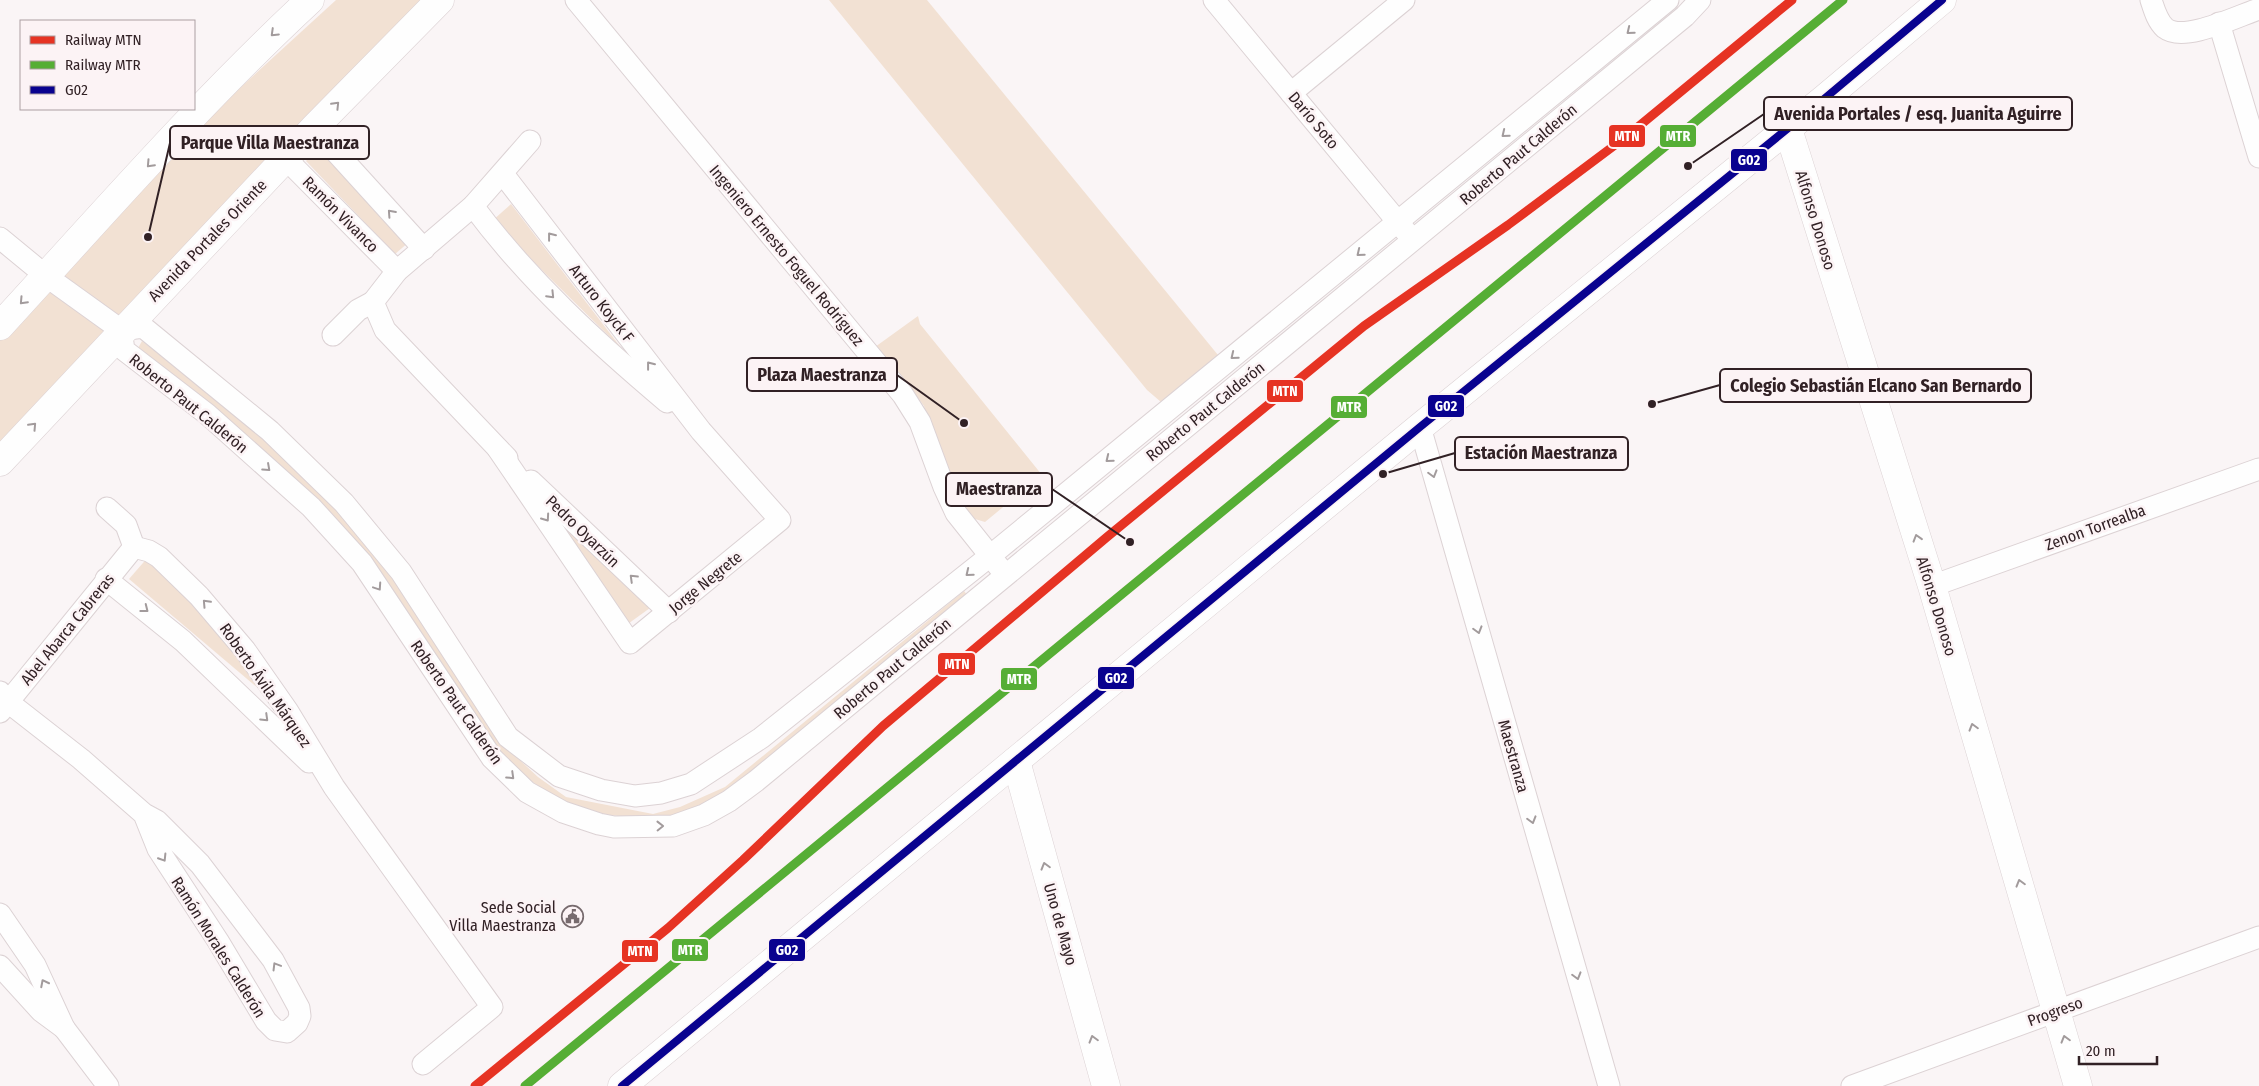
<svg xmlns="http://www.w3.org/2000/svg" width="2259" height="1086" viewBox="0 0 2259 1086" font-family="'Fira Sans Condensed',sans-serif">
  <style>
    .green { fill: #f2e1d3 }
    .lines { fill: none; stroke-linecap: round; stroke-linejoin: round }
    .street-casing { stroke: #dcd2d4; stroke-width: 23 }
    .secondary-casing { stroke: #dcd2d4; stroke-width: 29 }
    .street { stroke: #fefefe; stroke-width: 21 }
    .secondary { stroke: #fefefe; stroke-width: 28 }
    .bus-1-casing { stroke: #fcf3f5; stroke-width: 11 }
    .bus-1 { stroke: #09028f; stroke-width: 8 }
    .rail-1-casing { stroke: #fcf3f5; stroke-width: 12 }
    .rail-2-casing { stroke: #fcf3f5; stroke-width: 12 }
    .rail-1 { stroke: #e63323; stroke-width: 9 }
    .rail-2 { stroke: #56ae35; stroke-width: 9 }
    .oneway { stroke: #a29b9c }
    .labels { text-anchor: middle; stroke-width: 5; stroke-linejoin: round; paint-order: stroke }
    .street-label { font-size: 16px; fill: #312125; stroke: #fcf3f5 }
    .poi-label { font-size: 16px; fill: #312125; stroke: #fcf3f5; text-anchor: end }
    .leader { fill: none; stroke: #312125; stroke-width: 2 }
    .callout-dot { fill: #312125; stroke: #fcf3f5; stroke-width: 2 }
    .callout { fill: #fcf3f5; stroke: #312125; stroke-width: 2 }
    .callout-label { font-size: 18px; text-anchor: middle; font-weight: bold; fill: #312125 }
    .line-badge { stroke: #fcf3f5; stroke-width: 2 }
    .badge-label { font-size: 14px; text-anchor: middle; font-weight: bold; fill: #fff }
  </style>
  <rect width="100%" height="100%" fill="#faf5f6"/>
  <!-- green -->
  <g class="green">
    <path d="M336,0H431L0,453V338L206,119Z"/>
    <path d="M829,0H927L1218,355L1161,402L1147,390Z"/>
    <path d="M319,148L409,242L395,254L306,161Z"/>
    <path d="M511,204L622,349L492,221Z"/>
    <path d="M918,316L920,324L1042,475L985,522L975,519L965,509L933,440L924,406L897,370L875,347Z"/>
    <path d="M142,341L251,426L324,494L387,570L510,751L538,777L566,797L653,814L680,807L725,787L964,591L972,601L732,795L669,822L602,814L566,806L530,780L503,756L364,551L137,350Z"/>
    <path d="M550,513L650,608L625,626Z"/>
    <path d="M149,556L292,717L129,579Z"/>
  </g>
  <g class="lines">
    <defs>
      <g id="street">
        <path d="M576,0L903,395L920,422L944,487L956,513L999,567"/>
        <path d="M1214,0L1407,233"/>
        <path d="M2151,0C2154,9 2157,21 2165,28C2184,43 2237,16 2259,9"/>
        <path d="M2219,23L2259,157"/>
        <path d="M1291,93L1404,0"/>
        <path d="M314,128L424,249"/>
        <path d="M285,158L397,271"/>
        <path d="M473,206C528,280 597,343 667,402"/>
        <path d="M0,238L46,276L121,330L143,327L270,431L344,503L401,572L508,737L559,776L601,790L635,796L661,793L691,784L761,738L990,556L1668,0"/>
        <path d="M121,330L124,350L207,414L311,507L362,563L492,758L527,792L563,812L599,824L614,827L673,826L704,815L729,801L756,781L1685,16L1700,0"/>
        <path d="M333,335L358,310L373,302"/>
        <path d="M1420,427L1609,1086"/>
        <path d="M498,449L630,643L780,520L701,431L503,174"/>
        <path d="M507,458L385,330L373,302L397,271L473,206L530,141"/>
        <path d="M531,481L669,612"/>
        <path d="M107,508L126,525L134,547"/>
        <path d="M134,547L149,551L159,557L199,596L245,650L287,710L334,787L492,1007L423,1064"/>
        <path d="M106,579L183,641L309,762"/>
        <path d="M1932,586L2259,469"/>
        <path d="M0,692L8,702L81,759L144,814L157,821L200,864L273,960L299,1008L300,1016L297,1023L287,1032L275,1030L266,1021L218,941L158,849L144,814"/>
        <path d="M0,712L134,547"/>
        <path d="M0,914L35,965L64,1028L108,1086"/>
        <path d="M0,966L41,1011L64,1028"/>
        <path d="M1852,1086L2259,937"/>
      </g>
      <g id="secondary">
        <path d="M1788,129L1932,586L2078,1086"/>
        <path d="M0,326C101,216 200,102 310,0"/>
        <path d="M0,462L314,128L440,0"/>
        <path d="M1016,761L1106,1086"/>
        <path d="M622,1086L1420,427L1824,99L1942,0"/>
      </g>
    </defs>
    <!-- street casing -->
    <use href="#street" class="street-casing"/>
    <!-- secondary casing -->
    <use href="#secondary" class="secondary-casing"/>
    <!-- street -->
    <use href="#street" class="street"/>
    <!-- secondary -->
    <use href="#secondary" class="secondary"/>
    <defs>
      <path id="bus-1" d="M622,1086L1420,427L1824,99L1942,0"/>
    </defs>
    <!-- bus-1 casing -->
    <use href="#bus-1" class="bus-1-casing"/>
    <!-- bus-1 -->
    <use href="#bus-1" class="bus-1"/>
    <defs>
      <path id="rail-1" d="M475,1086L668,928L743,860L883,726L1107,537L1364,326L1508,225L1627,136L1792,0"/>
      <path id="rail-2" d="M525,1086L1843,0"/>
    </defs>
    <!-- rail-1 casing -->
    <use href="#rail-1" class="rail-1-casing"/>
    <!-- rail-2 casing -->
    <use href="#rail-2" class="rail-2-casing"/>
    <!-- rail-1 -->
    <use href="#rail-1" class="rail-1"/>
    <!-- rail-2 -->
    <use href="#rail-2" class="rail-2"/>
  </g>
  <!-- one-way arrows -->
  <defs><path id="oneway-chevron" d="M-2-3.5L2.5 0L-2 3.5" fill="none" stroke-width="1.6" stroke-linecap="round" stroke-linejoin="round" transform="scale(1.25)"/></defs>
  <g class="oneway">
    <use href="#oneway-chevron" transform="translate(1630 31) rotate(141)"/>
    <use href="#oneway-chevron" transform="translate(274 33) rotate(136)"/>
    <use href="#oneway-chevron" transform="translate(336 105) rotate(-46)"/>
    <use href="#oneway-chevron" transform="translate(1505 134) rotate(141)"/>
    <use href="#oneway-chevron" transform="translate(150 164) rotate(133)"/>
    <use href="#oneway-chevron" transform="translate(391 213) rotate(-132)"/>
    <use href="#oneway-chevron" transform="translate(551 236) rotate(-128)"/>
    <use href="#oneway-chevron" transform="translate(1360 253) rotate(141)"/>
    <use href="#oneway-chevron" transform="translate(551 295) rotate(46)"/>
    <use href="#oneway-chevron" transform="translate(23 301) rotate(133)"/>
    <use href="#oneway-chevron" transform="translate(1234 356) rotate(141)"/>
    <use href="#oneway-chevron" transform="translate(650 365) rotate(-128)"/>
    <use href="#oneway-chevron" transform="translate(33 426) rotate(-47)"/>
    <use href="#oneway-chevron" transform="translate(1109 459) rotate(141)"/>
    <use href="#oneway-chevron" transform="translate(267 468) rotate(42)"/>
    <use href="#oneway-chevron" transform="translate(1433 474) rotate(74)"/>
    <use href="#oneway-chevron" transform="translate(546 518) rotate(55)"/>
    <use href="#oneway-chevron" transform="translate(1917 538) rotate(-107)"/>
    <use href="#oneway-chevron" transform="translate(969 573) rotate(141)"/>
    <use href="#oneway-chevron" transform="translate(633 578) rotate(-136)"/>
    <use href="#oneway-chevron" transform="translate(378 587) rotate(56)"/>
    <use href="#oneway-chevron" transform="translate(206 603) rotate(-133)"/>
    <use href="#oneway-chevron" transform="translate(145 609) rotate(38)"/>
    <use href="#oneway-chevron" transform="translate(1478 630) rotate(74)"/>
    <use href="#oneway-chevron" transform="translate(265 718) rotate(44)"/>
    <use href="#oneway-chevron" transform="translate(1973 727) rotate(-106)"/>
    <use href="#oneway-chevron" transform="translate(511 776) rotate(44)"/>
    <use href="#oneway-chevron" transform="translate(1532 820) rotate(74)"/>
    <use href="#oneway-chevron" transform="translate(660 826) rotate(-1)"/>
    <use href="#oneway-chevron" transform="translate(163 858) rotate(58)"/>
    <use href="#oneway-chevron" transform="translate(1045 866) rotate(-106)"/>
    <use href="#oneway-chevron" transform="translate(2020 883) rotate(-106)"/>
    <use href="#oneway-chevron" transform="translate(276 966) rotate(-121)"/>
    <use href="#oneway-chevron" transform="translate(1577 976) rotate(74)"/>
    <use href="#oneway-chevron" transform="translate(44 983) rotate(-117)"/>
    <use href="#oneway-chevron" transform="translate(1093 1039) rotate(-106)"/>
    <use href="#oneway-chevron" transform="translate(2065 1039) rotate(-106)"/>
  </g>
  <!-- icons -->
  <defs>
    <symbol id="civic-ring" viewBox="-11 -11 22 22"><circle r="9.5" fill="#fcf3f5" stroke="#776b6e" stroke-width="1.5"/><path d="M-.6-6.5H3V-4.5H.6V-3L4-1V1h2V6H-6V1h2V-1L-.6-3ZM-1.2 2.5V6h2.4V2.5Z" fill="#776b6e"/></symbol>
  </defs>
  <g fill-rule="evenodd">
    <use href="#civic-ring" x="560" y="904" width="25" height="25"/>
  </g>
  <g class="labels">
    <!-- street labels -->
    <g class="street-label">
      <text transform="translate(1314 120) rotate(50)" y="6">Darío Soto</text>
      <text transform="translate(1518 154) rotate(-40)" y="6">Roberto Paut Calderón</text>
      <text transform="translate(341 214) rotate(45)" y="6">Ramón Vivanco</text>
      <text transform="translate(1816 220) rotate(73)" y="6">Alfonso Donoso</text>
      <text transform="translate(207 240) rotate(-46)" y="6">Avenida Portales Oriente</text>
      <text transform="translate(787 255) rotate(50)" y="6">Ingeniero Ernesto Foguel Rodríguez</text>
      <text transform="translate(602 303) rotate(52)" y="6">Arturo Koyck F</text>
      <text transform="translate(189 403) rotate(39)" y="6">Roberto Paut Calderón</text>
      <text transform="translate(1205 411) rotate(-39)" y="6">Roberto Paut Calderón</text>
      <text transform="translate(2095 527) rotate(-20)" y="6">Zenon Torrealba</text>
      <text transform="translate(583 531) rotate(44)" y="6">Pedro Oyarzún</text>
      <text transform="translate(705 582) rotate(-39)" y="6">Jorge Negrete</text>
      <text transform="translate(1937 606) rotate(73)" y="6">Alfonso Donoso</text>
      <text transform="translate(67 629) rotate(-51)" y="6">Abel Abarca Cabreras</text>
      <text transform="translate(892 668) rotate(-40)" y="6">Roberto Paut Calderón</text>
      <text transform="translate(266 685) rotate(55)" y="6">Roberto Ávila Márquez</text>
      <text transform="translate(457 702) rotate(55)" y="6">Roberto Paut Calderón</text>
      <text transform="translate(1514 756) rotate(74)" y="6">Maestranza</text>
      <text transform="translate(1061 924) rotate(74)" y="6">Uno de Mayo</text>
      <text transform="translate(219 947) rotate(58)" y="6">Ramón Morales Calderón</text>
      <text transform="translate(2055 1011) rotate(-20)" y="6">Progreso</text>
    </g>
    <!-- poi labels -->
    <g class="poi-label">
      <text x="556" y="913">Sede Social<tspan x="556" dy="18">Villa Maestranza</tspan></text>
    </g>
  </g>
  <!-- callouts -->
  <path class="leader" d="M1688 166L1764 114M148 237L170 143M964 423L897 375M1652 404L1720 385M1383 474L1455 453M1130 542L1052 489"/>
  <g class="callout-dot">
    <circle cx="1688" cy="166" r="5"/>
    <circle cx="148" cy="237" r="5"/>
    <circle cx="964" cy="423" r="5"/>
    <circle cx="1652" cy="404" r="5"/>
    <circle cx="1383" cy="474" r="5"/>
    <circle cx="1130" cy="542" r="5"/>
  </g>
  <g class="callout">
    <rect x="1764" y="97" width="308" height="33" rx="5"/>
    <rect x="170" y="126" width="199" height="33" rx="5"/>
    <rect x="747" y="358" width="150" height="33" rx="5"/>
    <rect x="1720" y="369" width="311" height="33" rx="5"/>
    <rect x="1455" y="437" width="173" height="33" rx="5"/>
    <rect x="946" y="473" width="106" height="33" rx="5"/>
  </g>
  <g class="callout-label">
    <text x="1918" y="120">Avenida Portales / esq. Juanita Aguirre</text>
    <text x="270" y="149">Parque Villa Maestranza</text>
    <text x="822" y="381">Plaza Maestranza</text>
    <text x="1876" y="392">Colegio Sebastián Elcano San Bernardo</text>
    <text x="1541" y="459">Estación Maestranza</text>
    <text x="999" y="495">Maestranza</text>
  </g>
  <g class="line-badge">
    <rect x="1659" y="124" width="38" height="24" rx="5" fill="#56ae35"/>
    <rect x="1608" y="124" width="38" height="24" rx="5" fill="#e63323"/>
    <rect x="1730" y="148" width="38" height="24" rx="5" fill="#09028f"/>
    <rect x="1266" y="379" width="38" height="24" rx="5" fill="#e63323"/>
    <rect x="1427" y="394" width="38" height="24" rx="5" fill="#09028f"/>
    <rect x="1330" y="395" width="38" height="24" rx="5" fill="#56ae35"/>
    <rect x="937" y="652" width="39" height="24" rx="5" fill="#e63323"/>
    <rect x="1097" y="666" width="38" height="24" rx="5" fill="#09028f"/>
    <rect x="1000" y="667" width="38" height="24" rx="5" fill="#56ae35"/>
    <rect x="768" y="938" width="38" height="24" rx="5" fill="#09028f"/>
    <rect x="671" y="938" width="38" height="24" rx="5" fill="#56ae35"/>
    <rect x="621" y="939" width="38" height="24" rx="5" fill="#e63323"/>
  </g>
  <g class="badge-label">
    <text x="1678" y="141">MTR</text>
    <text x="1627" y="141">MTN</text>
    <text x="1749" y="165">G02</text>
    <text x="1285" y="396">MTN</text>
    <text x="1446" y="411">G02</text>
    <text x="1349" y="412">MTR</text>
    <text x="957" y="669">MTN</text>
    <text x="1116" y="683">G02</text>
    <text x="1019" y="684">MTR</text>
    <text x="787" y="955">G02</text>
    <text x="690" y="955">MTR</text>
    <text x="640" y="956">MTN</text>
  </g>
  <!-- legend -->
  <rect x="20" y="20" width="175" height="90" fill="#fcf3f5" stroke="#ab9fa2"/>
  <rect x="30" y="36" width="25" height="8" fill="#e63323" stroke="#ab9fa2"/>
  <text x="65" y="45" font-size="15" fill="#312125">Railway MTN</text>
  <rect x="30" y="61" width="25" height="8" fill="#56ae35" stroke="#ab9fa2"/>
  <text x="65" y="70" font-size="15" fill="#312125">Railway MTR</text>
  <rect x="30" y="86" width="25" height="8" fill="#09028f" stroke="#ab9fa2"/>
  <text x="65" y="95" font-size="15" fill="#312125">G02</text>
  <!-- scale -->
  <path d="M2079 1056v8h78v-8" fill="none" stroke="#312125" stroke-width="2.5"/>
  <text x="2086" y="1056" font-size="15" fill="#312125" stroke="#fcf3f5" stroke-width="4" paint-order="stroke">20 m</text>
</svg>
